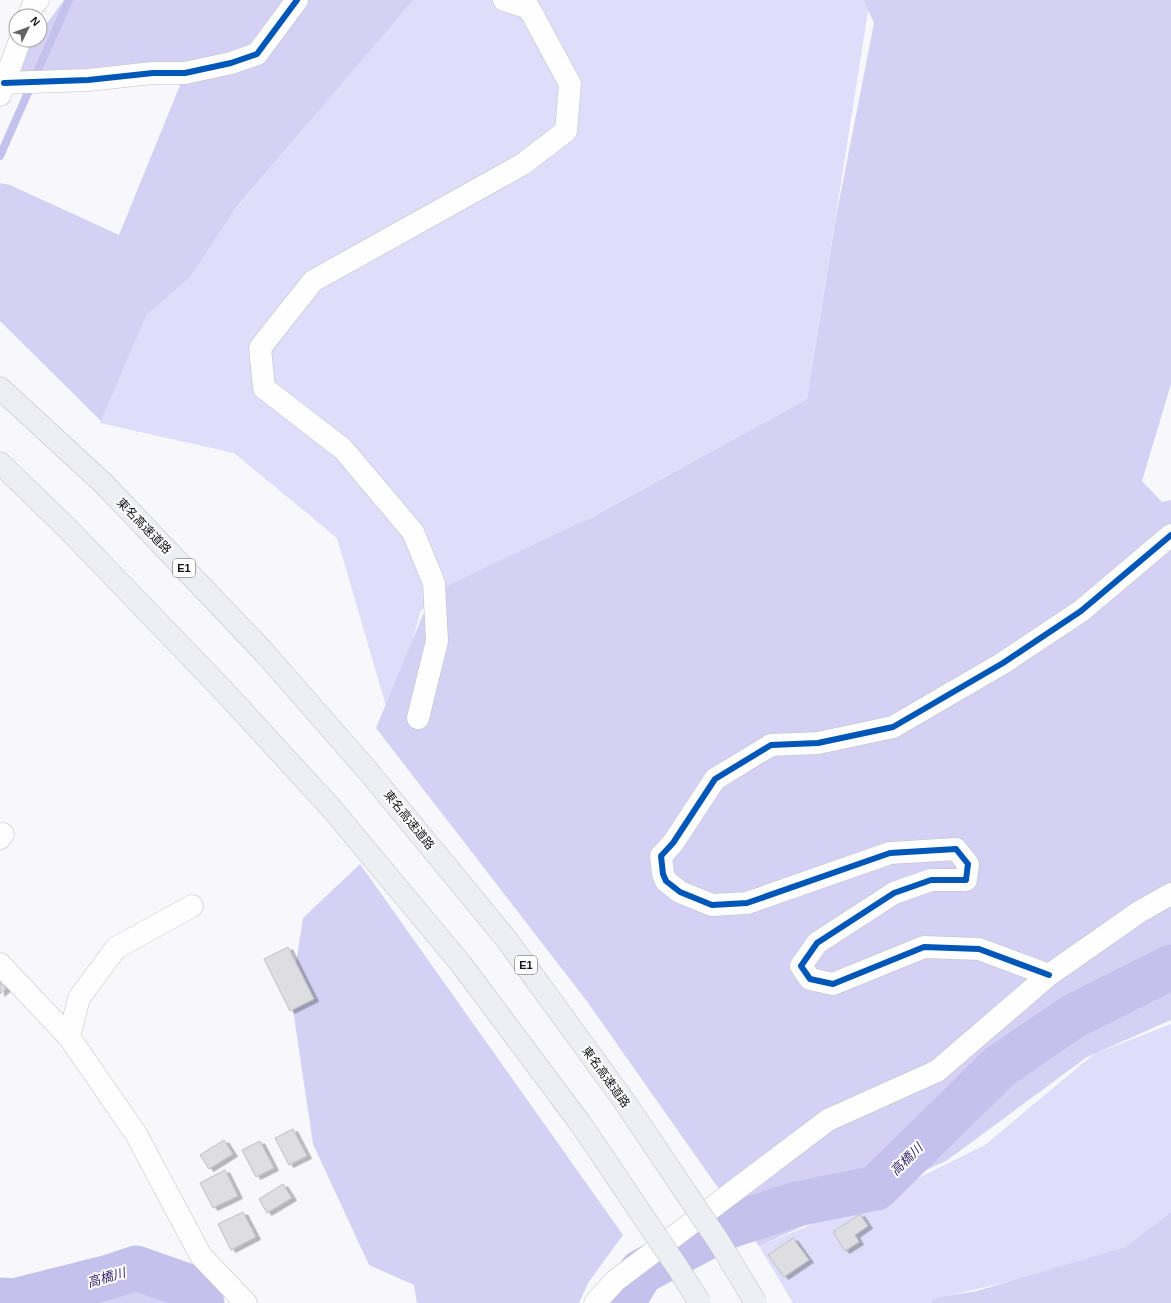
<svg xmlns="http://www.w3.org/2000/svg" width="1171" height="1303" viewBox="0 0 1171 1303" font-family="Helvetica,'Noto Sans JP',sans-serif">
  <style>
    .green { fill: #dfddfa }
    .forest { fill: #d4d1f5 }
    .lines { fill: none; stroke-linecap: round; stroke-linejoin: round }
    .stream { stroke: #c5c1ed; stroke-width: 8 }
    .river { stroke: #c5c1ed; stroke-width: 45 }
    .building { fill: #dedee2; stroke: #bfbfc3; filter: url(#shadow) }
    .minor-casing { stroke: #c0c0c4; stroke-width: 23 }
    .highway-casing { stroke: #bebec6; stroke-width: 23 }
    .minor { stroke: #fefeff; stroke-width: 22 }
    .highway { stroke: #eeeef5; stroke-width: 22 }
    .highway-bridge-casing { stroke: #bebec6; stroke-width: 23; stroke-linecap: butt }
    .highway-bridge { stroke: #eeeef5; stroke-width: 22 }
    .cycleway-casing { stroke: #fff; stroke-width: 8 }
    .cycleway { stroke: #0057b8; stroke-width: 6 }
    .labels { text-anchor: middle; stroke-width: 4; stroke-linejoin: round; paint-order: stroke }
    .shield { fill: #fff; stroke: #5a5a5d; stroke-width: 1 }
    .shield-label { font-size: 11px; font-weight: bold; fill: #131317 }
    .street-label { font-size: 12px; fill: #131317; stroke: #fff }
    .water-label { font-size: 13px; font-style: italic; fill: #35266c; stroke: #fff }
  </style>
  <defs>
    <filter id="shadow"><feDropShadow dx="4.5" dy="2.5" stdDeviation="0" flood-color="#0004"/></filter>
  </defs>
  <rect width="100%" height="100%" fill="#f7f7fc"/>
  <!-- green -->
  <g class="green">
    <path d="M412,0H863L868,11L807,399L421,610L390,720L337,538L234,453L100,423L147,314Z"/>
    <path d="M1171,1024V1212L1125,1247L1023,1278L952,1295L934,1298L929,1303H793L759,1246L884,1195L985,1145L1094,1054Z"/>
  </g>
  <!-- forest -->
  <g class="forest">
    <path d="M64,0H413L235,209L190,277L147,314L101,421L0,321V183L10,185L119,235L185,73L9,76L35,40H40V33Z"/>
    <path d="M863,0H1171V384L1142,481L1162,502L1171,500V1020L1087,1057L946,1161L759,1246L586,1000L376,728L432,593L592,517L807,399L836,217L874,23Z"/>
    <path d="M360,864L623,1235L588,1283L579,1303H417L414,1285L369,1265L313,1144L291,996L303,918Z"/>
    <path d="M1171,1212V1303H930L934,1298L977,1291L1125,1247Z"/>
    <path d="M157,1278L187,1303H21Z"/>
  </g>
  <g class="lines">
    <!-- stream -->
    <path class="stream" d="M0,156L69,0"/>
    <!-- river -->
    <g class="river">
      <path d="M0,1300L14,1301L109,1277L136,1268L193,1288L202,1303"/>
      <path d="M622,1303L641,1272L726,1227L797,1204L876,1188L999,1067L1072,1017L1171,967"/>
    </g>
  </g>
  <!-- building -->
  <g class="building">
    <path d="M288,947L314,999L290,1011L264,959Z"/>
    <path d="M0,982L6,989L0,994Z"/>
    <path d="M293,1129L307,1156L289,1165L275,1138Z"/>
    <path d="M224,1140L233,1154L209,1169L200,1155Z"/>
    <path d="M260,1141L274,1168L256,1177L242,1150Z"/>
    <path d="M225,1170L238,1196L213,1208L200,1183Z"/>
    <path d="M283,1184L292,1198L267,1213L259,1199Z"/>
    <path d="M243,1212L256,1237L231,1250L218,1224Z"/>
    <path d="M860,1214L868,1226L855,1235L859,1242L845,1251L833,1232Z"/>
    <path d="M793,1238L809,1260L784,1277L768,1255Z"/>
  </g>
  <g class="lines">
    <defs>
      <g id="minor">
        <path d="M29,16L33,5L38,0"/>
        <path d="M4,83L88,80L153,73H185L231,63L257,54L297,0"/>
        <path d="M0,95L20,40"/>
        <path d="M418,718L437,641L434,583L413,532L343,449L264,388L260,348L313,281L523,164L566,131L570,84L529,8L504,0"/>
        <path d="M0,838L3,834"/>
        <path d="M192,906L116,948L79,998L69,1037L136,1134L201,1256L246,1303"/>
        <path d="M0,964L69,1037"/>
        <path d="M1049,975L979,949L924,947L833,984L810,979L801,966L817,943L894,893L931,880H966L968,864L956,849L890,853L747,903L712,905L680,892L666,881L663,874L661,856L673,843L715,779L771,745L818,743L893,727L1003,663L1081,611L1171,535"/>
        <path d="M595,1303L615,1281L828,1120L937,1071L1049,975L1139,912L1171,894"/>
      </g>
      <g id="highway">
        <path d="M0,388L104,484L263,651"/>
        <path d="M0,463L67,528L222,689"/>
      </g>
    </defs>
    <!-- minor casing -->
    <use href="#minor" class="minor-casing"/>
    <!-- highway casing -->
    <use href="#highway" class="highway-casing"/>
    <!-- minor -->
    <use href="#minor" class="minor"/>
    <!-- highway -->
    <use href="#highway" class="highway"/>
    <defs>
      <g id="highway-bridge">
        <path d="M263,651L368,771L507,940L622,1098L719,1242L756,1303"/>
        <path d="M222,689L332,809L461,964L580,1123L678,1268L700,1303"/>
      </g>
    </defs>
    <!-- highway-bridge casing -->
    <use href="#highway-bridge" class="highway-bridge-casing"/>
    <!-- highway-bridge -->
    <use href="#highway-bridge" class="highway-bridge"/>
    <defs>
      <g id="cycleway">
        <path d="M4,83L88,80L153,73H185L231,63L257,54L297,0"/>
        <path d="M1049,975L979,949L924,947L833,984L810,979L801,966L817,943L894,893L931,880H966L968,864L956,849L890,853L747,903L712,905L680,892L666,881L663,874L661,856L673,843L715,779L771,745L818,743L893,727L1003,663L1081,611L1171,535"/>
      </g>
    </defs>
    <!-- cycleway casing -->
    <use href="#cycleway" class="cycleway-casing"/>
    <!-- cycleway -->
    <use href="#cycleway" class="cycleway"/>
  </g>
  <g class="labels">
    <!-- shield labels -->
    <g class="shield">
      <rect x="173" y="559" width="22" height="18" rx="3"/>
      <rect x="515" y="956" width="22" height="18" rx="3"/>
    </g>
    <g class="shield-label">
      <text x="184" y="572">E1</text>
      <text x="526" y="969">E1</text>
    </g>
    <!-- street labels -->
    <g class="street-label">
      <text transform="translate(144 526) rotate(46)" y="4">東名高速道路</text>
      <text transform="translate(409 820) rotate(51)" y="4">東名高速道路</text>
      <text transform="translate(606 1077) rotate(54)" y="4">東名高速道路</text>
    </g>
    <!-- water labels -->
    <g class="water-label">
      <text transform="translate(906 1159) rotate(-45)" y="5">高橋川</text>
      <text transform="translate(106 1277) rotate(-16)" y="5">高橋川</text>
    </g>
  </g>
  <!-- north arrow -->
  <g transform="translate(28 28) rotate(48)"><circle r="19" fill="#ffffff" stroke="#a1a1a2"/>
  <path d="M0-3L7 15L0 10L-7 15Z" fill="#636367"/>
  <text y="-6" font-size="11" font-weight="bold" text-anchor="middle" fill="#131317">N</text>
  </g>
</svg>
